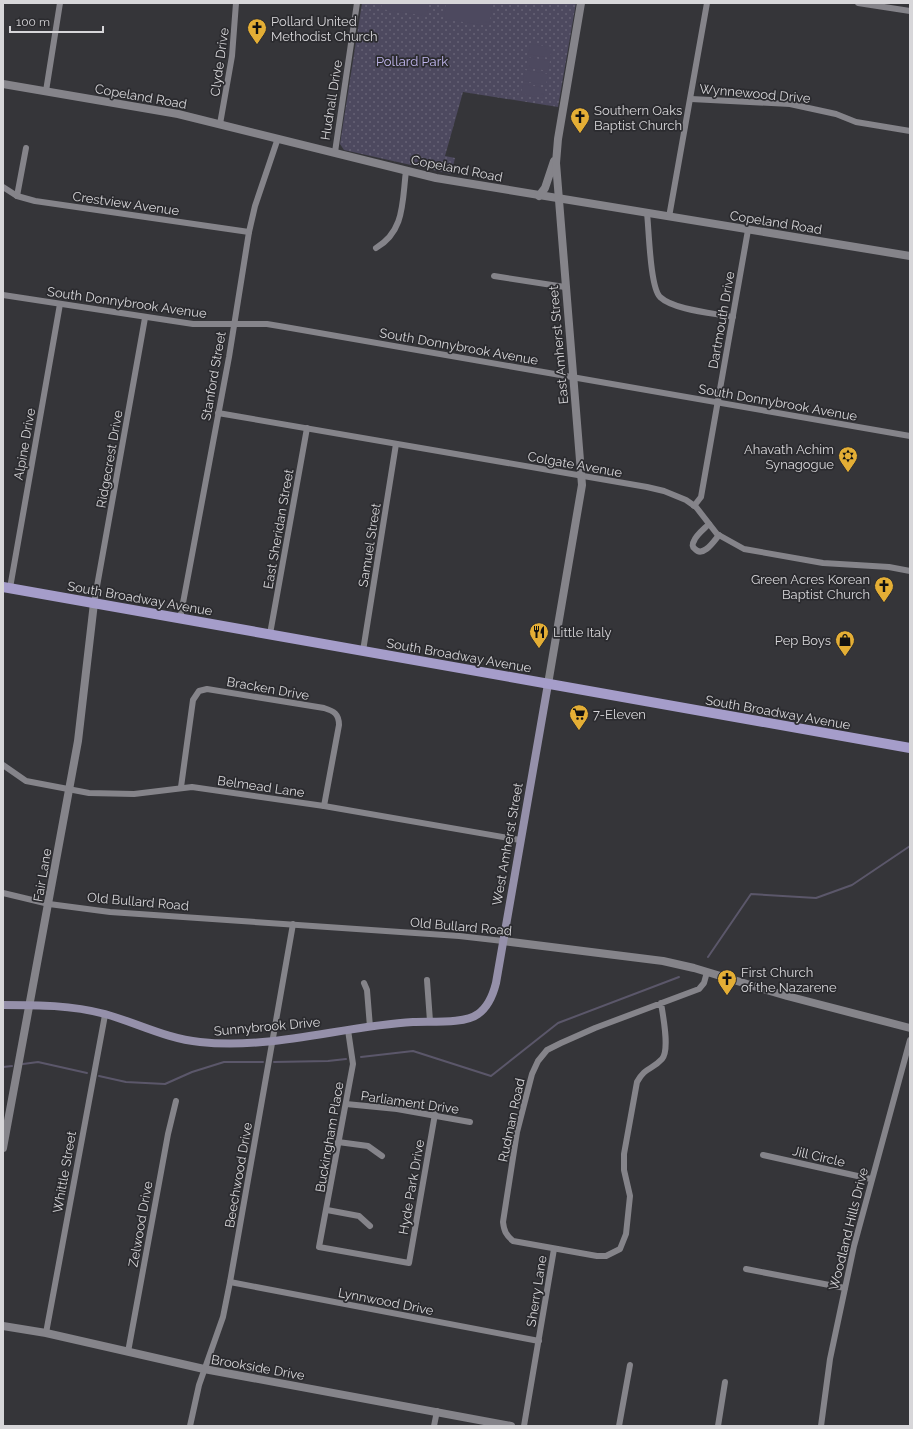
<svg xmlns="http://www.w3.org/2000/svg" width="913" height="1429" viewBox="0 0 913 1429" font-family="Raleway,sans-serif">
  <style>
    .park { fill: url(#park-dots) }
    .garden { fill: #4d495f }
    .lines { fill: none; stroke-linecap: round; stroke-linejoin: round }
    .stream { stroke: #5b576a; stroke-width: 2 }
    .minor { stroke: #85848a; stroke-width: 6 }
    .tertiary { stroke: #85848a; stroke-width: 8 }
    .secondary { stroke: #9590aa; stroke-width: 8 }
    .primary { stroke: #a59dca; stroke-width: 10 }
    .labels { text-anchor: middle; stroke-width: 3.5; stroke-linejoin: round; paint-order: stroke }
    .poi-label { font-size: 13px; fill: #d7d6d9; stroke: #2b2b2f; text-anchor: start }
    .park-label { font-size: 13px; fill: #c0b6ed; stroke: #2b2b2f }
    .street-label { font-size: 13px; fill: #d7d6d9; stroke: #2b2b2f }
  </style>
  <defs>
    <pattern id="park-dots" width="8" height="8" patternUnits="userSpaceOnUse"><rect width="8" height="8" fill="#4d495f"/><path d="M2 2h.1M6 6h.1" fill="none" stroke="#666275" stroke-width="1.8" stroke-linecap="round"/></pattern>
  </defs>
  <rect width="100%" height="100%" fill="#353539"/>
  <!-- park -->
  <path class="park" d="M362,3H576L558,107L463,92L445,156L455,158L451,174L344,150L340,144Z"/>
  <!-- garden -->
  <g class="garden">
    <path d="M382,3H429L427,16L381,9Z"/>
    <path d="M446,3H493L489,26L444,19Z"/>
    <path d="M530,44L552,47L550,58L528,54Z"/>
    <path d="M528,57L550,61L548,71L526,67Z"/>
    <path d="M525,70L548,74L546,85L523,81Z"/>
    <path d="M523,84L545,88L543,98L521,94Z"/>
  </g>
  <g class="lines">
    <!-- stream -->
    <g class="stream">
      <path d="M708,957L751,894L816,898L852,885L910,846"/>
      <path d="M361,1057L413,1051L491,1076L558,1023L679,977"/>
      <path d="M274,1062L328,1061L346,1059"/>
      <path d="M23,1064L38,1062L87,1073"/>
      <path d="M3,1067L12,1066"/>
      <path d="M99,1076L126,1082L165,1084L192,1072L224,1062H263"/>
    </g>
    <!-- minor -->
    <g class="minor">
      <path d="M858,3L910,11"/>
      <path d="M46,91L60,3"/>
      <path d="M691,99L790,104L836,114L856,122L910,131"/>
      <path d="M220,124L232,56L236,3"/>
      <path d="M335,152L357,3"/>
      <path d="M3,187L17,196L35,201L249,232"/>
      <path d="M17,196L26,148"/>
      <path d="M647,213C649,230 650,287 660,297C674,310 713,313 733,317"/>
      <path d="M669,217L707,3"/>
      <path d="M376,248C405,231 402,202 406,171"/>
      <path d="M494,276L565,287"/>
      <path d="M3,295L193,324H267L285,327L910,436"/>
      <path d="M218,413L647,487L664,491L686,500L696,507L717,534L744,549L823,563L889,567L910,571"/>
      <path d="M694,506L701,497L748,230"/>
      <path d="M709,524C704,529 696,535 694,541C692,544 692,547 695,549C703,558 714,541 719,535"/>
      <path d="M10,588L60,304"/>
      <path d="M94,603L145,318"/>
      <path d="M180,619L229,357L249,232L255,206L278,138"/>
      <path d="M270,634L307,428"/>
      <path d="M363,651L396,444"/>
      <path d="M3,765L26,781L89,793L134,794L192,787L324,806L520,840"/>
      <path d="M181,787L193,700L199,691L207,689L324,708C334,711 339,714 339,725L324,806"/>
      <path d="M3,893L49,904L110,912L459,936L503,941"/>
      <path d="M427,980L430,1021"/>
      <path d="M364,983L367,990L370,1027"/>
      <path d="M661,1003C663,1016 670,1050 662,1059C652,1070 645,1067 637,1082L624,1154V1170L630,1196L626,1234L620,1249L606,1256H597L513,1241C506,1235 504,1231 503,1222L517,1132L532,1074L538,1061L547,1050L561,1043L595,1028L699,989L704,983L707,972"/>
      <path d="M348,1030L353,1064L319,1247L409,1263L435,1114"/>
      <path d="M346,1104L397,1109L470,1122"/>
      <path d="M338,1142L368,1146L382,1156"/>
      <path d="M763,1155L871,1179"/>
      <path d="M327,1210L359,1216L370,1226"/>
      <path d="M746,1269L845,1288"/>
      <path d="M230,1282L539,1341"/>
      <path d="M46,1333L105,1015"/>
      <path d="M128,1352L168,1134L176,1101"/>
      <path d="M190,1426L199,1385L223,1317L230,1282L293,924"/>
      <path d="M434,1426L437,1411"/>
      <path d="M524,1426L554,1249"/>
      <path d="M619,1426L630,1365"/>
      <path d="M718,1426L725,1382"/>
      <path d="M821,1426L830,1359L854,1246L910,1040"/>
    </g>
    <!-- tertiary -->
    <g class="tertiary">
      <path d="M3,84L178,114L436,178L910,256"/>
      <path d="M539,196L545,188L554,161"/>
      <path d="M548,684L582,485L556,163L558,139L581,3"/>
      <path d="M503,941L663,961L694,968L787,996L910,1028"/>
      <path d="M3,1148L78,741L94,603"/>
      <path d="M3,1326L46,1333L204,1369L511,1426"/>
    </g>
    <!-- secondary -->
    <path class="secondary" d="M3,1005C38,1005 71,1005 105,1014C137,1023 167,1039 200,1042C270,1050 343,1026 413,1022C430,1021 465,1024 478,1014C488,1007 493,995 496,983L548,684"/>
    <!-- primary -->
    <path class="primary" d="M3,587L910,748"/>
  </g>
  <!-- icons -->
  <defs>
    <symbol id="church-pin" viewBox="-11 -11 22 30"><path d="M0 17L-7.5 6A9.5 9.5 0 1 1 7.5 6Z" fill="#e4ae35" stroke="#2b2b2f"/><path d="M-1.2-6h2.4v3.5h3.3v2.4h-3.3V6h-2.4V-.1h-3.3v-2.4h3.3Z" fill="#111"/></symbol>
    <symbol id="synagogue-pin" viewBox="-11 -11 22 30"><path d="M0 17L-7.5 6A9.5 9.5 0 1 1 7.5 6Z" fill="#e4ae35" stroke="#2b2b2f"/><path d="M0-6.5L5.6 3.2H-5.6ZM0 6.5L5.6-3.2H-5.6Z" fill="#111"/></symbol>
    <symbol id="restaurant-pin" viewBox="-11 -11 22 30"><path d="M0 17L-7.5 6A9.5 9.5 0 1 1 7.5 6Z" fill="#e4ae35" stroke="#2b2b2f"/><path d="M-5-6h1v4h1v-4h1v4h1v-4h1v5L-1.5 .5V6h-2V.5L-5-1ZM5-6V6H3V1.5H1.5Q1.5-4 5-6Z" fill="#111"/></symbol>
    <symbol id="shop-pin" viewBox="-11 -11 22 30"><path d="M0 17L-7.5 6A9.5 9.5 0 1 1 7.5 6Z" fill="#e4ae35" stroke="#2b2b2f"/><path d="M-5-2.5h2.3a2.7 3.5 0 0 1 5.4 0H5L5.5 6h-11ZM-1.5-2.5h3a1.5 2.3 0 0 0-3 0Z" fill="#111"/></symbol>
    <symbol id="supermarket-pin" viewBox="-11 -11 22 30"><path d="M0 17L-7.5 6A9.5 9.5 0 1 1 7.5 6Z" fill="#e4ae35" stroke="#2b2b2f"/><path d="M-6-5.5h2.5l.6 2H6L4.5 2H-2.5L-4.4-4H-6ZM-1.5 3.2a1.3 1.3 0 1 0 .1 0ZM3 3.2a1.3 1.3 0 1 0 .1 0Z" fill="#111"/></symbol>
  </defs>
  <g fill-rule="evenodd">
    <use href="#church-pin" x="246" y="17" width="22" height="30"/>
    <use href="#church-pin" x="569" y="106" width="22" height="30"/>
    <use href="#synagogue-pin" x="837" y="445" width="22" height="30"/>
    <use href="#church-pin" x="873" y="575" width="22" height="30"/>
    <use href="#restaurant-pin" x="528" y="621" width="22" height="30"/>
    <use href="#shop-pin" x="834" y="629" width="22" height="30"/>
    <use href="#supermarket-pin" x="568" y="703" width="22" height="30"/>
    <use href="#church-pin" x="716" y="968" width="22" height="30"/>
  </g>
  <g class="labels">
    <!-- poi labels -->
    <g class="poi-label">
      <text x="271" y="26">Pollard United<tspan x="271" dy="15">Methodist Church</tspan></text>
      <text x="594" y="115">Southern Oaks<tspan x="594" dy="15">Baptist Church</tspan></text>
      <text x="834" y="454" text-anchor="end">Ahavath Achim<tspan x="834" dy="15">Synagogue</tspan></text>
      <text x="870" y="584" text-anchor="end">Green Acres Korean<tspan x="870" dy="15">Baptist Church</tspan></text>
      <text x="553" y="637">Little Italy</text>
      <text x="831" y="645" text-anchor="end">Pep Boys</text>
      <text x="593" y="719">7-Eleven</text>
      <text x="741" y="977">First Church<tspan x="741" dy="15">of the Nazarene</tspan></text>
    </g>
    <!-- park labels -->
    <g class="park-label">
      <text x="412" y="66">Pollard Park</text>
    </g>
    <!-- street labels -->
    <g class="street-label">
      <text transform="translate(219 62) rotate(-82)" y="5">Clyde Drive</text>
      <text transform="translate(755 93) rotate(5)" y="5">Wynnewood Drive</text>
      <text transform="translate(141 96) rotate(10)" y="5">Copeland Road</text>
      <text transform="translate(331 100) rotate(-81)" y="5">Hudnall Drive</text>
      <text transform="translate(457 168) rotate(11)" y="5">Copeland Road</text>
      <text transform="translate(126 203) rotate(8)" y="5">Crestview Avenue</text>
      <text transform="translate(776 222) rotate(9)" y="5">Copeland Road</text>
      <text transform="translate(127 302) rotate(8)" y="5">South Donnybrook Avenue</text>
      <text transform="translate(721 320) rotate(-80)" y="5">Dartmouth Drive</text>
      <text transform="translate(558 345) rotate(-95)" y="5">East Amherst Street</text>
      <text transform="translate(459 346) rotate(10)" y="5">South Donnybrook Avenue</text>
      <text transform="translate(213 376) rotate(-80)" y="5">Stanford Street</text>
      <text transform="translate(778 402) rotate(10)" y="5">South Donnybrook Avenue</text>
      <text transform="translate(24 444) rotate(-80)" y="5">Alpine Drive</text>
      <text transform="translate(109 459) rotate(-80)" y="5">Ridgecrest Drive</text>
      <text transform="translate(575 464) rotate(10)" y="5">Colgate Avenue</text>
      <text transform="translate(278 529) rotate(-80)" y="5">East Sheridan Street</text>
      <text transform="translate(369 545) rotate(-81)" y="5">Samuel Street</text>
      <text transform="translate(140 598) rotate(10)" y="5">South Broadway Avenue</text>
      <text transform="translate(459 655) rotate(10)" y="5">South Broadway Avenue</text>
      <text transform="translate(268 688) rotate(10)" y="5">Bracken Drive</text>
      <text transform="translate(778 712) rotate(10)" y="5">South Broadway Avenue</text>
      <text transform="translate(261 786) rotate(8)" y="5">Belmead Lane</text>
      <text transform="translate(507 844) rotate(-80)" y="5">West Amherst Street</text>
      <text transform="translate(42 875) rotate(-80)" y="5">Fair Lane</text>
      <text transform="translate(138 901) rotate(5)" y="5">Old Bullard Road</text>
      <text transform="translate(461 926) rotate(5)" y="5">Old Bullard Road</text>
      <text transform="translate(267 1026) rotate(-5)" y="5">Sunnybrook Drive</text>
      <text transform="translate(410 1102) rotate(8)" y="5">Parliament Drive</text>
      <text transform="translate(511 1120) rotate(-78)" y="5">Rudman Road</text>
      <text transform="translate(329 1137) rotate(-80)" y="5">Buckingham Place</text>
      <text transform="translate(819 1156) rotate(13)" y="5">Jill Circle</text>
      <text transform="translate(64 1172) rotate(-80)" y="5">Whittle Street</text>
      <text transform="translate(238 1175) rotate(-80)" y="5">Beechwood Drive</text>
      <text transform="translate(411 1187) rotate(-80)" y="5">Hyde Park Drive</text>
      <text transform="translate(140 1224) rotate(-80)" y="5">Zelwood Drive</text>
      <text transform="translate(848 1229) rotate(-76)" y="5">Woodland Hills Drive</text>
      <text transform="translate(536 1291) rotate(-81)" y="5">Sherry Lane</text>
      <text transform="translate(386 1301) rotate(11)" y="5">Lynnwood Drive</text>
      <text transform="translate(258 1367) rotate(10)" y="5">Brookside Drive</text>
    </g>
  </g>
  <!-- border -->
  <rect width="913" height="1429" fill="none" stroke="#d7d6d9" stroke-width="8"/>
  <!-- scale -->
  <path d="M10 26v6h93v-6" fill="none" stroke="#d7d6d9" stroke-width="2"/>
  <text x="16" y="26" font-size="12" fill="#d7d6d9" stroke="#2b2b2f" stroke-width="3" paint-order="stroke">100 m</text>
</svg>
